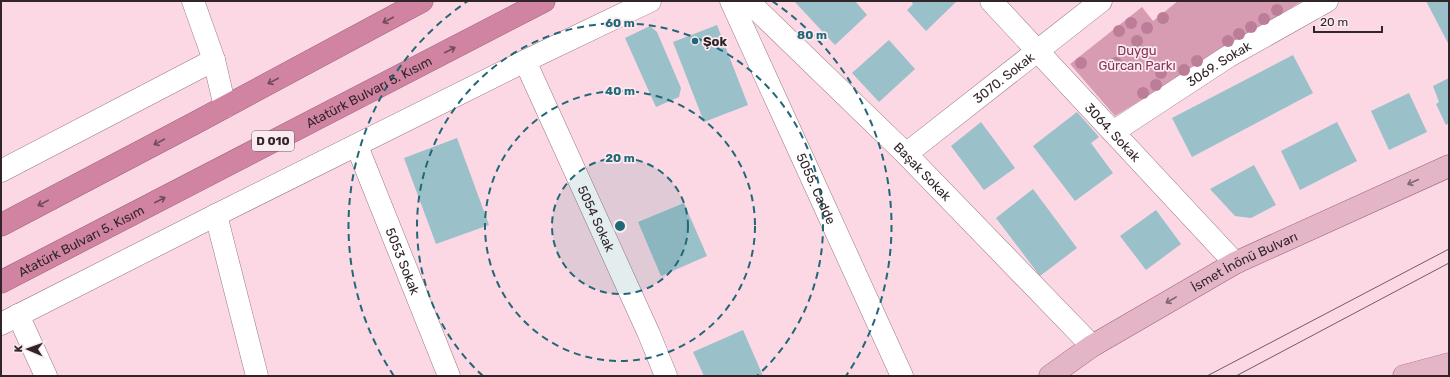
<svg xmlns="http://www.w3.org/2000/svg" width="1450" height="377" viewBox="0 0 1450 377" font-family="Rubik,sans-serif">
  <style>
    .green { fill: #d79cb2 }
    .building { fill: #9ac0ca }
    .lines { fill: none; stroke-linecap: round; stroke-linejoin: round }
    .minor-casing { stroke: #997984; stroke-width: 23 }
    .major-casing { stroke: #996378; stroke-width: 23 }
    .highway-casing { stroke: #996378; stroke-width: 23 }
    .minor { stroke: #fff; stroke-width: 22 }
    .major { stroke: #e3b5c7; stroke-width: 22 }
    .highway { stroke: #d184a2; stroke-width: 22 }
    .tram { stroke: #705c63; stroke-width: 1 }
    .tree { fill: #bb7d97 }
    .oneway { stroke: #724b5a }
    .oneway2 { stroke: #826671 }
    .ring { fill: none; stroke: #216777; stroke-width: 2; stroke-dasharray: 7 5 }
    .poi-dot { fill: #216777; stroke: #faebf0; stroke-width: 1.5 }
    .labels { text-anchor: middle; stroke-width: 3.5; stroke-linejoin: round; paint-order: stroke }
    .shield { fill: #faebf0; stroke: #6e6065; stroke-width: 1 }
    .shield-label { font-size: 12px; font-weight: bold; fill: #32252a }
    .poi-label { font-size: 13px; font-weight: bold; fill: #32252a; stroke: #faebf0; text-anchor: start }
    .park-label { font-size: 13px; fill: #873258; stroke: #faebf0 }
    .street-label { font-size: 13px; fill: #32252a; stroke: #faebf0 }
    .centre { fill: #216777; stroke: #faebf0; stroke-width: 2 }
    .ring-label { font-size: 12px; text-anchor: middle; font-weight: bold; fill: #216777; stroke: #faebf0; stroke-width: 3.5; stroke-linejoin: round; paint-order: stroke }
  </style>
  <rect width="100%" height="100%" fill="#fbd8e4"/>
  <!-- green -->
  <path class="green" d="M1178,1H1302L1115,116L1070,64L1142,7L1153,21Z"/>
  <!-- building -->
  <g class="building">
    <path d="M794,1H855L867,15L835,45Z"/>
    <path d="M911,1H957L926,31L907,10L913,4Z"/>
    <path d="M1426,1H1449V45Z"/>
    <path d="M717,25L748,105L704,122L673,42Z"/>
    <path d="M650,26L657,32L681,88L679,97L656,107L625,38Z"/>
    <path d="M889,40L915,69L879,102L852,73Z"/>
    <path d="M1293,55L1313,93L1192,157L1172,118Z"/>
    <path d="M1449,78V123L1446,125L1436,104L1439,102L1433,86Z"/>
    <path d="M1409,93L1427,132L1389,150L1371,111Z"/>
    <path d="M1077,112L1099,137L1091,143L1113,173L1075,201L1033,146Z"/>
    <path d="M981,122L1015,168L984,190L951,146Z"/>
    <path d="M1337,122L1357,161L1300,190L1281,151Z"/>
    <path d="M457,138L489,225L436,244L404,158Z"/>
    <path d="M1254,165L1276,205L1251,218L1235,216L1210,189Z"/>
    <path d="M1033,189L1077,248L1040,276L996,218Z"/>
    <path d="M684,203L707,256L661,276L638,222Z"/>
    <path d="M1156,210L1181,244L1146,270L1120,236Z"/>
    <path d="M743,330L763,376H704L693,352Z"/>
  </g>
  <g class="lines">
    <defs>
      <g id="minor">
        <path d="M193,1L214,60L225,107"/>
        <path id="s1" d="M731,1L902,376"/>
        <path id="s2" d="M748,1L906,154L1092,346"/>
        <path id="s3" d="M991,1L1235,263"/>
        <path id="s4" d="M525,61L649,334L666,376"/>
        <path id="s5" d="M1113,132L1229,56L1327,1"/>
        <path id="s6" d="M357,146L449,376"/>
        <path id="s7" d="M906,154L1101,1"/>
        <path d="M1,171L214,60"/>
        <path d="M216,215L257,376"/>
        <path d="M18,315L46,376"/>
        <path d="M1,324L216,215L525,61L650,1"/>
      </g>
      <g id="major">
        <path id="s8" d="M1050,376L1092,346L1235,263L1449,166"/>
        <path d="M1404,376L1449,364"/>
      </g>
      <g id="highway">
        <path d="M1,225L195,123L422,1"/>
        <path id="s9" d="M1,282L544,1"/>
      </g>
    </defs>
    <!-- minor casing -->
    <use href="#minor" class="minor-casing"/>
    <!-- major casing -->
    <use href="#major" class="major-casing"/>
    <!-- highway casing -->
    <use href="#highway" class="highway-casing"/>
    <!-- minor -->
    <use href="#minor" class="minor"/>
    <!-- major -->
    <use href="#major" class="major"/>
    <!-- highway -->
    <use href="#highway" class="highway"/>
    <!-- tram -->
    <g class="tram">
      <path d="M1207,376L1449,249"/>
      <path d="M1236,376L1449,263"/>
    </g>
  </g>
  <!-- trees -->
  <g class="tree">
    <circle cx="1277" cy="10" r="6"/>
    <circle cx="1163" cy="18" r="6"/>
    <circle cx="1264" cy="19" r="6"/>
    <circle cx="1131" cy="23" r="6"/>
    <circle cx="1251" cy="27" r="6"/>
    <circle cx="1147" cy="28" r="6"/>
    <circle cx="1119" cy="31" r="6"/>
    <circle cx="1239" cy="34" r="6"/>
    <circle cx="1137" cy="41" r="6"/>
    <circle cx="1228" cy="41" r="6"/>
    <circle cx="1143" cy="52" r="6"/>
    <circle cx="1197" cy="61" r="6"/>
    <circle cx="1081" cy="63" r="6"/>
    <circle cx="1116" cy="63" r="6"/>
    <circle cx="1184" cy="70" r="6"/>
    <circle cx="1161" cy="73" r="6"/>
    <circle cx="1156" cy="85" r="6"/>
    <circle cx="1143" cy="93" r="6"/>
  </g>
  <!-- one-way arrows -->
  <defs><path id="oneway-shaft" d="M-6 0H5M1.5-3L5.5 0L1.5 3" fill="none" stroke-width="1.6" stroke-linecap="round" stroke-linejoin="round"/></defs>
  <g class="oneway">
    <use href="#oneway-shaft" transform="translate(388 20) rotate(152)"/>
    <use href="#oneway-shaft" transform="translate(450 50) rotate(-27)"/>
    <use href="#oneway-shaft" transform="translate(273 81) rotate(152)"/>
    <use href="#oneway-shaft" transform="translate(159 142) rotate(152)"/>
    <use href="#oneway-shaft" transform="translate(160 200) rotate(-27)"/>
    <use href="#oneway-shaft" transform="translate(43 203) rotate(152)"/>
  </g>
  <g class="oneway2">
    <use href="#oneway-shaft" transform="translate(1413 182) rotate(156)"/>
    <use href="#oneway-shaft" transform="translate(1171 300) rotate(150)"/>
  </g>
  <!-- distance rings -->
  <circle cx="620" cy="226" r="68" fill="#216777" fill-opacity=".12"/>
  <g class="ring">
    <circle cx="620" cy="226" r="68"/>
    <circle cx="620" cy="226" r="135"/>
    <path d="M483 376A203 203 0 1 1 757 376"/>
    <path d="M394 376A271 271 0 0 1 468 1M772 1A271 271 0 0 1 846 376"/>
  </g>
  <!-- markers -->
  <circle class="poi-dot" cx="695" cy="41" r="4"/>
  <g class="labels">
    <!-- shield labels -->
    <rect class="shield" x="252" y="131" width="42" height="20" rx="3"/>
    <g class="shield-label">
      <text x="273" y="145">D 010</text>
    </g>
    <!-- poi labels -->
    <g class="poi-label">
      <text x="703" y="46">Şok</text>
    </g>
    <!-- park labels -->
    <g class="park-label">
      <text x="1137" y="55">Duygu<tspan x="1137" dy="15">Gürcan Parkı</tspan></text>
    </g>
    <!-- street labels -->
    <g class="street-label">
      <text dy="5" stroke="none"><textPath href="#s5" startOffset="126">3069. Sokak</textPath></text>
      <text dy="5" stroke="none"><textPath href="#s7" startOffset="124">3070. Sokak</textPath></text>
      <text dy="5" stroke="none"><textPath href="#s9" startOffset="414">Atatürk Bulvarı 5. Kısım</textPath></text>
      <text dy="5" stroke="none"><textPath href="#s3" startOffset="179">3064. Sokak</textPath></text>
      <text dy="5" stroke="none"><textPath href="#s2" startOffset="244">Başak Sokak</textPath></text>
      <text dy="5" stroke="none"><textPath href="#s1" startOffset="206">5055. Cadde</textPath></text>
      <text dy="5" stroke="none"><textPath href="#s4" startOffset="173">5054 Sokak</textPath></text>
      <text dy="5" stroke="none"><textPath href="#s9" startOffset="90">Atatürk Bulvarı 5. Kısım</textPath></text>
      <text dy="5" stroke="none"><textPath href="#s6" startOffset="124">5053 Sokak</textPath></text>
      <text dy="5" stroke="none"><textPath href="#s8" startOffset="226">İsmet İnönü Bulvarı</textPath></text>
    </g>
  </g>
  <circle cx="620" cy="226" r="6" class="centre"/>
  <g class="ring-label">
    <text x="620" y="27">60 m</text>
    <text x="812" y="39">80 m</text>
    <text x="620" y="95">40 m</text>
    <text x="620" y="162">20 m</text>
  </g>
  <!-- border -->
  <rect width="1450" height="377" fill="none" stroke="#32252a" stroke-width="4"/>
  <!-- north arrow -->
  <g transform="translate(28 349) rotate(272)" stroke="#faebf0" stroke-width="3" paint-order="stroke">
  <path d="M0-3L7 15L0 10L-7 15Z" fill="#32252a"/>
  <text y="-6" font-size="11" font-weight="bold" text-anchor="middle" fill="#32252a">K</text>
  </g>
  <!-- scale -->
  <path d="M1314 26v6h68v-6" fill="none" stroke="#32252a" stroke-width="2"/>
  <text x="1320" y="26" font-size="12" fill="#32252a" stroke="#faebf0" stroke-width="3" paint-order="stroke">20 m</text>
</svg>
